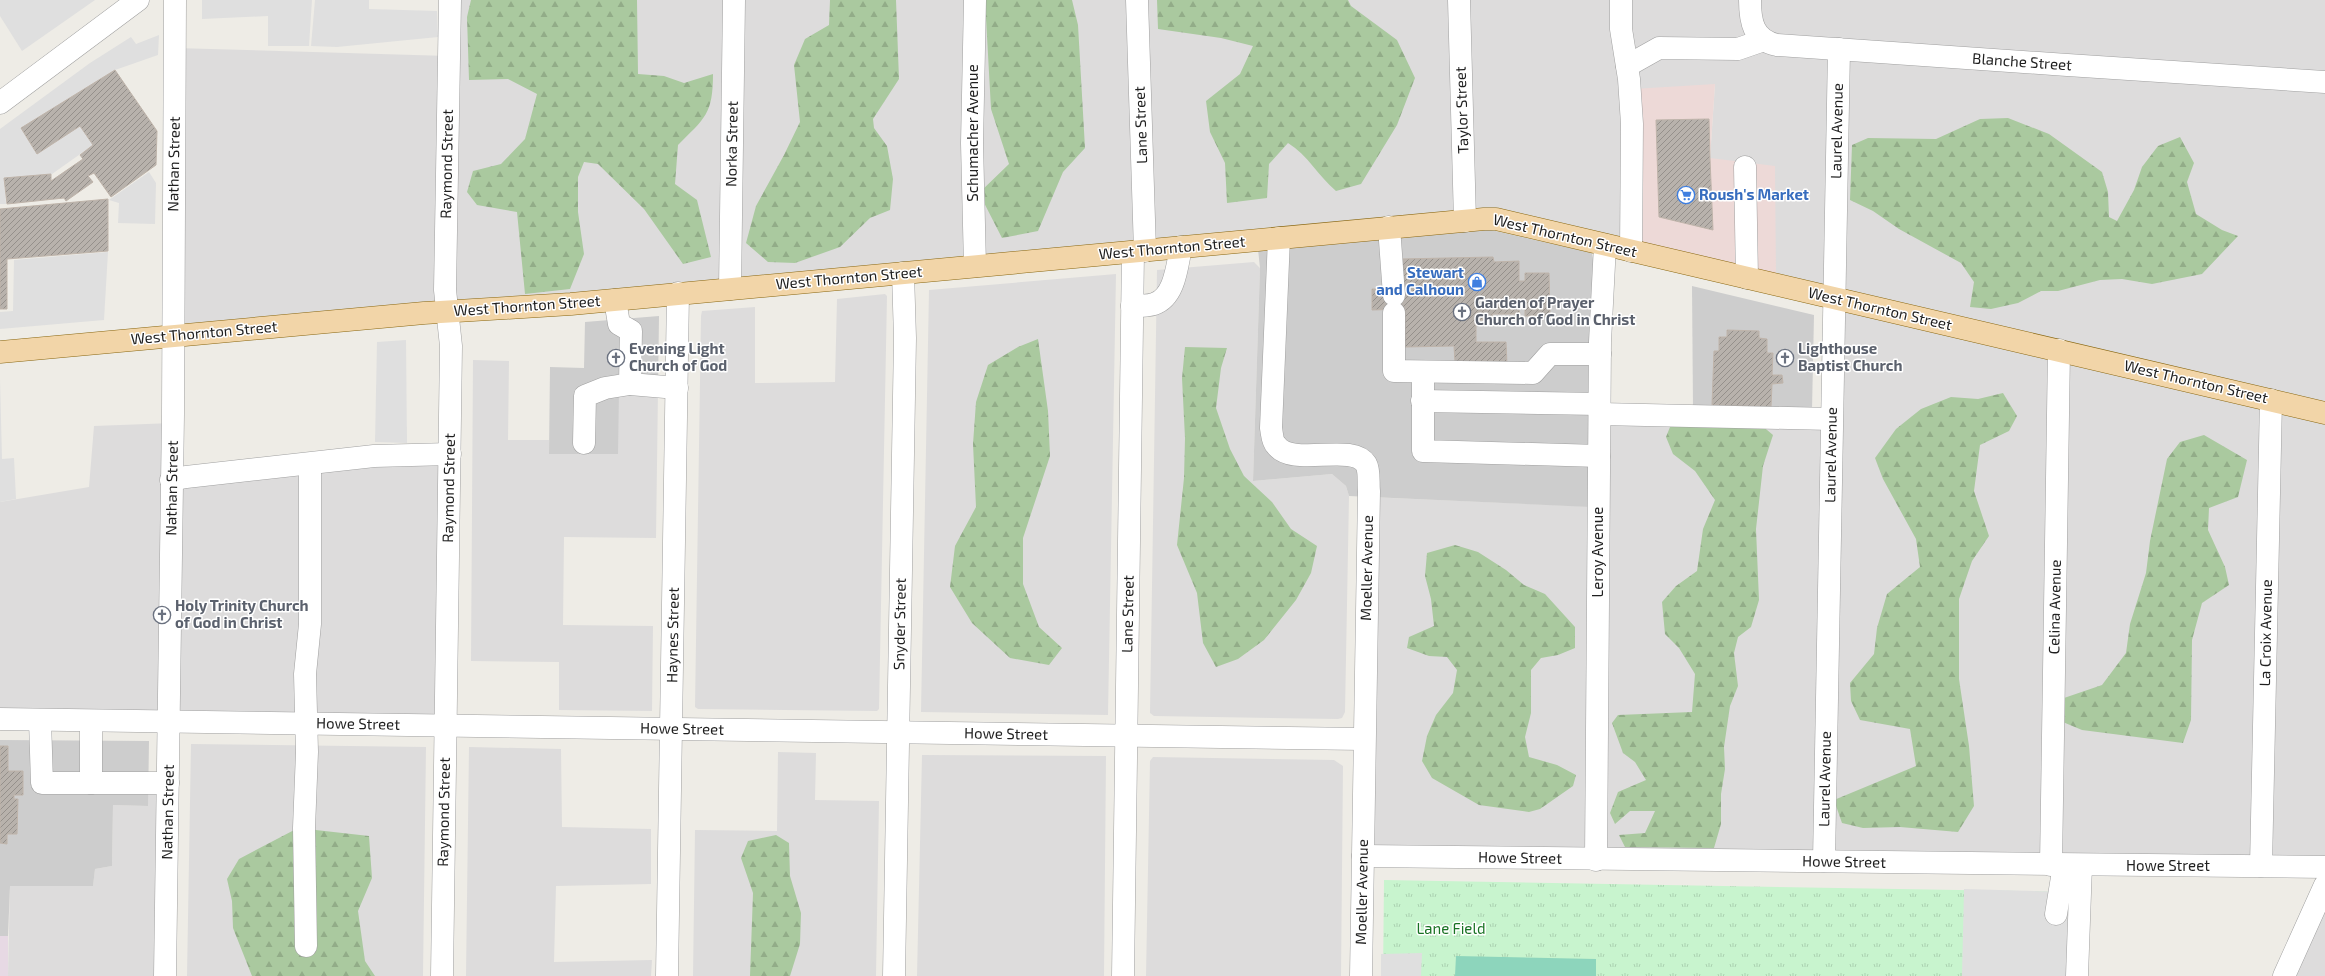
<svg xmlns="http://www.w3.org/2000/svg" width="2325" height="976" viewBox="0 0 2325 976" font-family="'Exo 2',sans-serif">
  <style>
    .residential { fill: #dddcdc }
    .commercial { fill: #edd9d7 }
    .industrial { fill: #e7d9e4 }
    .religious { fill: #cdcdcd }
    .forest { fill: url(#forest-firs) }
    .park { fill: url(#park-tufts) }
    .pitch { fill: #8dd5bc }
    .parking { fill: #dfdfdf }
    .building { fill: url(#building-hatch); stroke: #bfb4aa }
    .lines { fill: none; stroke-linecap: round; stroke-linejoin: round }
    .minor-casing { stroke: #a0a0a0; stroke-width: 23 }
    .major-casing { stroke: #896711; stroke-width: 23 }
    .minor { stroke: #fff; stroke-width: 22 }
    .major { stroke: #f2d5a8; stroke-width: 22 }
    .labels { text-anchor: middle; stroke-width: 3; stroke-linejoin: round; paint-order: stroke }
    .street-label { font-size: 15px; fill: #1f1f1f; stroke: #fff }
    .shop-label { font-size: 15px; font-weight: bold; fill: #366cbe; stroke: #fff; text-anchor: start }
    .worship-label { font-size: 15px; font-weight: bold; fill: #5b616d; stroke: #fff; text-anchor: start }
    .park-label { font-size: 15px; fill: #187223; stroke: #fff }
  </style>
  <defs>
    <pattern id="forest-firs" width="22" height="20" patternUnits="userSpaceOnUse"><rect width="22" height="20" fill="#aac99f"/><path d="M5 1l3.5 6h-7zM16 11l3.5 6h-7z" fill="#92ac88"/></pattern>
    <pattern id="park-tufts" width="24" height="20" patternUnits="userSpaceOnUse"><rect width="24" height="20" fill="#c8f4ce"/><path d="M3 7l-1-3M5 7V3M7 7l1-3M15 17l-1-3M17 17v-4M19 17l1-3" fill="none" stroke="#abd1b0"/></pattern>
    <pattern id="building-hatch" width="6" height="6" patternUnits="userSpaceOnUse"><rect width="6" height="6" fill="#b8b2ac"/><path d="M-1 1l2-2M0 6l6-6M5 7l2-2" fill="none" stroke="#95908b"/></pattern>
  </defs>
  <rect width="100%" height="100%" fill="#eeece6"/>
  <!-- residential -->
  <g class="residential">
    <path d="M450,0H2325V976H2284L2322,891L2320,868L1363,856L1368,497L1598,507L1600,414L1831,419L1834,299L1776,284L1710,159L1715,84L1631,251L1496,219L172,335L175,48L448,56Z"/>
    <path d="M1254,262L1260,268L1253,481L1332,474L1346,486L1349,496L1345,712L1342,718L1338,719L1154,716L1150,713L1157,270Z"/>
    <path d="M1116,274L1108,715L921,712L929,290Z"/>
    <path d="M885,294L887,296L879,709L877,711L698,709L695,707L701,316L702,311L755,307V383L835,382L837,299Z"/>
    <path d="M473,360L509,361L508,440H549V454L619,390H658L656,538L564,537L563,625L653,626L652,711L559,710V662L471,661Z"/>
    <path d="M173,423L171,480L450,454L445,726L0,719V502L89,487L94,426Z"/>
    <path d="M191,744L426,747L423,976H187Z"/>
    <path d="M469,747L561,749L562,827L651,829V884L556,886L554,962L652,960L651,976H466Z"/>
    <path d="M778,752L816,753L815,800L879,801L876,976H693L695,830L777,831Z"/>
    <path d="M922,755L1106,756L1104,976H917Z"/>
    <path d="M1153,757L1334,760L1343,766L1341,976H1146L1150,761Z"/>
    <path d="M168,789L165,976H8L10,886H93L95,869L112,866L113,805L148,806V792Z"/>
  </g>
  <!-- commercial -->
  <path class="commercial" d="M1715,84L1710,158L1775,166L1776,276L1634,248L1633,89Z"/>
  <!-- industrial -->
  <rect class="industrial" x="0" y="936" width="8" height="40"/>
  <!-- religious -->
  <g class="religious">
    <path d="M1487,229L1592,253L1595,271L1590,507L1349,496L1346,486L1332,474L1253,481L1260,268L1258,249Z"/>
    <path d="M1692,286L1814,315L1812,410L1693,409Z"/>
    <path d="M659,316L658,390H619L618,454H549L550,367L584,368L585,322Z"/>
    <path d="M0,740L149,741L148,806L113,805L112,866L95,869L93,886H10L8,936H0Z"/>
  </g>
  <!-- forest -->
  <g class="forest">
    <path d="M471,0H637L638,74L664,76L684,83L713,74C713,114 705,118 678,145L675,184L697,200L711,257L683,264L644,209L598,164L584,162L578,177V212L584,254L570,289L525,294L517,212L477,205L467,192L473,171L501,164L525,139L537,94L508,79L469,80L467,17Z"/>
    <path d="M830,0H896L899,79L873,119L874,128L887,146L893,179L890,210L870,218L840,247L795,263L768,262L746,243L756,206L784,155L800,122L794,65L805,39L829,25Z"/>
    <path d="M985,0H1072L1078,25L1085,148L1063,172L1038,231L1002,238L979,193L1009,164L991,109Z"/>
    <path d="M1157,0H1348L1351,6L1397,40L1415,78L1397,125L1361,184L1336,191C1318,176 1308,155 1288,143L1269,164L1267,198L1227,203L1225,163L1210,132L1206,101L1240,74L1253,46L1221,38L1158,29Z"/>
    <path d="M2008,118L2049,134L2102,172L2108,192L2109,217L2117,221L2134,190L2142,167L2158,146L2180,137L2194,163L2187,182L2196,214L2222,230L2238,236L2202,274L2152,284L2122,279L2100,280L2058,291H2041L2018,303L1991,309L1970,307L1974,282L1961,263L1899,229L1873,211L1850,200L1852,145L1868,138L1936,139L1980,119Z"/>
    <path d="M1038,339L1048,411L1050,456L1023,538V584L1039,627L1062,648L1049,665L1010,658L972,623L950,587L955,546L976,507L973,444L976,402L988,365L1018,347Z"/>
    <path d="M1185,347L1227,348L1221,368L1216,408L1230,449L1244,476L1272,502L1291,529L1317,546L1311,573L1296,600L1264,640L1238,659L1216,667L1203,643L1197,593L1177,545L1184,478L1185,438L1182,378Z"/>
    <path d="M2003,393L2017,416L2009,431L1980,445L1974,491L1989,536L1972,561L1959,599V679L1969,746L1974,806L1958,832L1900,827L1863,828L1842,823L1834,800L1916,766L1910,729L1860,720L1851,701L1850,683L1874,654L1877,628L1887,594L1920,567L1916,539L1883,479L1875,458L1896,429L1921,409L1951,397L1978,399Z"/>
    <path d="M1716,422L1760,424L1773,435L1763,466L1756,529L1759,600L1751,627L1738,637L1734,653L1738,686L1730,706L1724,747L1725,769L1721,794V824L1714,848L1625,847L1619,835L1645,833L1655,811H1630L1615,824L1610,813L1618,792L1646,780L1635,762L1623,753L1612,723L1618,715L1692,712L1695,674L1679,648L1665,634L1662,602L1676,586L1697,571L1703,529L1715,500L1695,471L1673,454L1666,437L1670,427Z"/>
    <path d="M2204,435L2247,460L2238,497L2209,508L2208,530L2225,567L2229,585L2202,603L2192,640L2191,720L2183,743L2082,730L2058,720L2064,698L2102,685L2126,653L2130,624L2146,573L2150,541L2167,459L2180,442Z"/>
    <path d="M1455,545L1478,552L1506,570L1524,585L1545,594L1575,627V648L1558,655L1541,658L1531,670V713L1525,737L1529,757L1557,765L1576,775L1573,786L1540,809L1529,812L1479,805L1432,778L1422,761L1427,736L1436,715L1453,693L1457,670L1447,657L1429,656L1407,648L1409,637L1434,626L1431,599L1425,576L1427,553Z"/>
    <path d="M298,828L369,836L372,878L358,911L365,961L375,976H252L233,928L232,901L227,879L239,859Z"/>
    <path d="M776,835L789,843L790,876L801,913L800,944L790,976H750L753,893L741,858L748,841Z"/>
  </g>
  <!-- park -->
  <path class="park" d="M1384,880L2070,892L2072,976H1383Z"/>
  <!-- pitch -->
  <path class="pitch" d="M1456,956L1596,959V976H1455Z"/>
  <!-- parking -->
  <g class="parking">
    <path d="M0,0H95L22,51L0,16Z"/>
    <path d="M202,0H312L309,46H268V16L202,19Z"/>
    <path d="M315,0H369V9L437,11L438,37L337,47L311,46Z"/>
    <path d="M159,35L158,55L115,70L21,128L37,154L80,126L93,145L52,174L4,178L6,204H0V129L90,63L131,37L136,44Z"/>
    <path d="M149,172L156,183L155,224L118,223L119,203L109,200Z"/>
    <path d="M108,252L104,320L0,329V312L13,311L14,260Z"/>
    <path d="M406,340L407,443L375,442L377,342Z"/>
    <path d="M0,379L2,459L14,458L16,499L0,502Z"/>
    <path d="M1964,889L2070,892L2068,976H1962Z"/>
    <path d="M1422,953L1421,976H1381V954Z"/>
  </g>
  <!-- building -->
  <g class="building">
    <path d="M115,70L157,131L156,165L111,197L94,173L88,176L93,182L66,201L64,198L7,204L4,178L51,174V181L83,159L80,155L93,145L80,126L37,154L21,128Z"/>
    <path d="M1709,119L1710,159L1713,230L1659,217L1656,120Z"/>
    <path d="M108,199V251L7,259V309H0V209Z"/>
    <path d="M1493,257L1494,262L1519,261V281H1525V273H1549L1550,316H1525V306H1518L1520,314H1492L1493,320H1476V342H1506L1507,365L1455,362L1454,346L1405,347V309L1372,310V289H1405V286H1402L1401,259Z"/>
    <path d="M1727,330L1759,331V338L1767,339V353H1773L1772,375H1782L1783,383L1772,384L1771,407L1712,405L1714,351H1719V337H1727Z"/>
    <path d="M0,746H8V771H23V795H14V799H18L17,834H7V844L0,843Z"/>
  </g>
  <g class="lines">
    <defs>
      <g id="minor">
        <path d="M975,0L972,143L975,266"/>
        <path d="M1137,0L1145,251"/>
        <path d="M1459,0L1465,221"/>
        <path d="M1621,0V29L1629,79L1632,124L1631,251"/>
        <path d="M1750,0C1750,21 1753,40 1777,45C1960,58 2142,70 2325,82"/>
        <path d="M1627,66L1659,48L1738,49L1764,40"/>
        <path d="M0,103L138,0"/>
        <path d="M1745,167L1747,278"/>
        <path d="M1389,227L1394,295"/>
        <path d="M1279,238L1271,428C1272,433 1272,441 1276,445C1292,468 1352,442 1366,464C1370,471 1368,483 1369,491L1361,976"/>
        <path d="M730,289L734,0"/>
        <path d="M1132,306C1139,306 1148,306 1154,304C1175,297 1177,266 1181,247"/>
        <path d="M1394,313V371L1533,373L1550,354H1600"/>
        <path d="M1423,372V451L1599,456"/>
        <path d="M630,384L677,388"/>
        <path d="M1422,401L1599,404"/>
        <path d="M1600,414L1831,419"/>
        <path d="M584,443L585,396L605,388L630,384L631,331L619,324L615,300"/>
        <path d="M171,480L186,477L374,456L450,454"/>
        <path d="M0,719L1363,739"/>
        <path d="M40,720L42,783H168"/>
        <path d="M91,721V783"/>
        <path d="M1363,856L2325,867"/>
        <path d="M1596,860L1600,342L1605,245"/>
        <path d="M1824,861L1839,49"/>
        <path d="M2051,865L2059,350"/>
        <path d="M2261,866L2271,400"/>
        <path d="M2056,914L2064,865"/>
        <path d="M306,946L304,828L307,752L305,674L310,624V464"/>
        <path d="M165,976L173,414L175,0"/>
        <path d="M442,976L451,346L445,290L450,0"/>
        <path d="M667,976L678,293"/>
        <path d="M894,976L905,338L903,273"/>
        <path d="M1123,976L1133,252"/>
        <path d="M2077,976L2081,865"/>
        <path d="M2284,976L2325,885"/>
      </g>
      <path id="major" d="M0,352L424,313L571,304L1484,219H1496L2325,413"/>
    </defs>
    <!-- minor casing -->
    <use href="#minor" class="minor-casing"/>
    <!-- major casing -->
    <use href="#major" class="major-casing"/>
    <!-- minor -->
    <use href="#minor" class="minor"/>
    <!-- major -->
    <use href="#major" class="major"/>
  </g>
  <!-- icons -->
  <defs>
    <symbol id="supermarket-ring" viewBox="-11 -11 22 22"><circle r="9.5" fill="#fff" stroke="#3f7fe0" stroke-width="1.5"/><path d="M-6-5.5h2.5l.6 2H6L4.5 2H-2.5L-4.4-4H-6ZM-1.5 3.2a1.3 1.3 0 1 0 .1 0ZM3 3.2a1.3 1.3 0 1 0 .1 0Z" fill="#3f7fe0"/></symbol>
    <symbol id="shop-ring" viewBox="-11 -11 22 22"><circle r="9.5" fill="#fff" stroke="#3f7fe0" stroke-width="1.5"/><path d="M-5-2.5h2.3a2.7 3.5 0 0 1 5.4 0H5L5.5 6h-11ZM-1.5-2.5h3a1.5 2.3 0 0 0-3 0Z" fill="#3f7fe0"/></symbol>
    <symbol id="church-ring" viewBox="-11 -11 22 22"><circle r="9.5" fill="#fff" stroke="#6b7280" stroke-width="1.5"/><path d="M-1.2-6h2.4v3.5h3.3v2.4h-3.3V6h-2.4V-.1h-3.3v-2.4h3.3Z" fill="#6b7280"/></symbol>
  </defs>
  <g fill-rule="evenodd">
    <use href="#supermarket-ring" x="1676" y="185" width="20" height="20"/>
    <use href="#shop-ring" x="1467" y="272" width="20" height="20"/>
    <use href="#church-ring" x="1452" y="302" width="20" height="20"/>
    <use href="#church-ring" x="606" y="348" width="20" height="20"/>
    <use href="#church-ring" x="1775" y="348" width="20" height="20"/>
    <use href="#church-ring" x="152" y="605" width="20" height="20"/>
  </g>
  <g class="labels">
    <!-- street labels -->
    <g class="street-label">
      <text transform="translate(2022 62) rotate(4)" y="5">Blanche Street</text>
      <text transform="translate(1462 110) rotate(-92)" y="5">Taylor Street</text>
      <text transform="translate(1141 125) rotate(-92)" y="5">Lane Street</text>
      <text transform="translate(1837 131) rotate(-89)" y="5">Laurel Avenue</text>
      <text transform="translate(973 133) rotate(-90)" y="5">Schumacher Avenue</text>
      <text transform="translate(732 144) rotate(-89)" y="5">Norka Street</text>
      <text transform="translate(174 164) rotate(-89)" y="5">Nathan Street</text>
      <text transform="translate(447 164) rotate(-89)" y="5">Raymond Street</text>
      <text transform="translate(1565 236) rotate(13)" y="5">West Thornton Street</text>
      <text transform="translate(1172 248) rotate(-5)" y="5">West Thornton Street</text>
      <text transform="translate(849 278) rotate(-5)" y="5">West Thornton Street</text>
      <text transform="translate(527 306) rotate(-4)" y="5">West Thornton Street</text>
      <text transform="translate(1880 309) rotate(13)" y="5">West Thornton Street</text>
      <text transform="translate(204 333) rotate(-5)" y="5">West Thornton Street</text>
      <text transform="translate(2196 382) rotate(13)" y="5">West Thornton Street</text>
      <text transform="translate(1831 455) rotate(-89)" y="5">Laurel Avenue</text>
      <text transform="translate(172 488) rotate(-89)" y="5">Nathan Street</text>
      <text transform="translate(449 488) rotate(-89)" y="5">Raymond Street</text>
      <text transform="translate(1598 552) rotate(-90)" y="5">Leroy Avenue</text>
      <text transform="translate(1367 568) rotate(-89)" y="5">Moeller Avenue</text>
      <text transform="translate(2055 607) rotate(-89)" y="5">Celina Avenue</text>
      <text transform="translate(1128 614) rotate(-89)" y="5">Lane Street</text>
      <text transform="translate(900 624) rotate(-89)" y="5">Snyder Street</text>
      <text transform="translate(2266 633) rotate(-89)" y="5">La Croix Avenue</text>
      <text transform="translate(673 635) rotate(-89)" y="5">Haynes Street</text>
      <text transform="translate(358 724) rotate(1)" y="5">Howe Street</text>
      <text transform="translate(682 729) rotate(1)" y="5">Howe Street</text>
      <text transform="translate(1006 734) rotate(1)" y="5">Howe Street</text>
      <text transform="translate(1825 779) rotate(-89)" y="5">Laurel Avenue</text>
      <text transform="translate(168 812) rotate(-89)" y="5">Nathan Street</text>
      <text transform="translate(444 812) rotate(-89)" y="5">Raymond Street</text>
      <text transform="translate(1520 858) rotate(1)" y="5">Howe Street</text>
      <text transform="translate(1844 862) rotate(1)" y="5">Howe Street</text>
      <text x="2168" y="871">Howe Street</text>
      <text transform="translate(1362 892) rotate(-89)" y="5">Moeller Avenue</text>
    </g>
    <!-- shop labels -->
    <g class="shop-label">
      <text x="1699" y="200">Roush's Market</text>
      <text x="1464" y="278" text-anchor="end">Stewart<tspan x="1464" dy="17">and Calhoun</tspan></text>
    </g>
    <!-- worship labels -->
    <g class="worship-label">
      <text x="1475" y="308">Garden of Prayer<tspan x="1475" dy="17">Church of God in Christ</tspan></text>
      <text x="629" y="354">Evening Light<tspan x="629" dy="17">Church of God</tspan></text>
      <text x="1798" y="354">Lighthouse<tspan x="1798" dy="17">Baptist Church</tspan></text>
      <text x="175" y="611">Holy Trinity Church<tspan x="175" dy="17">of God in Christ</tspan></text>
    </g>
    <!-- park labels -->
    <g class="park-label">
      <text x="1451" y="934">Lane Field</text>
    </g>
  </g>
</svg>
